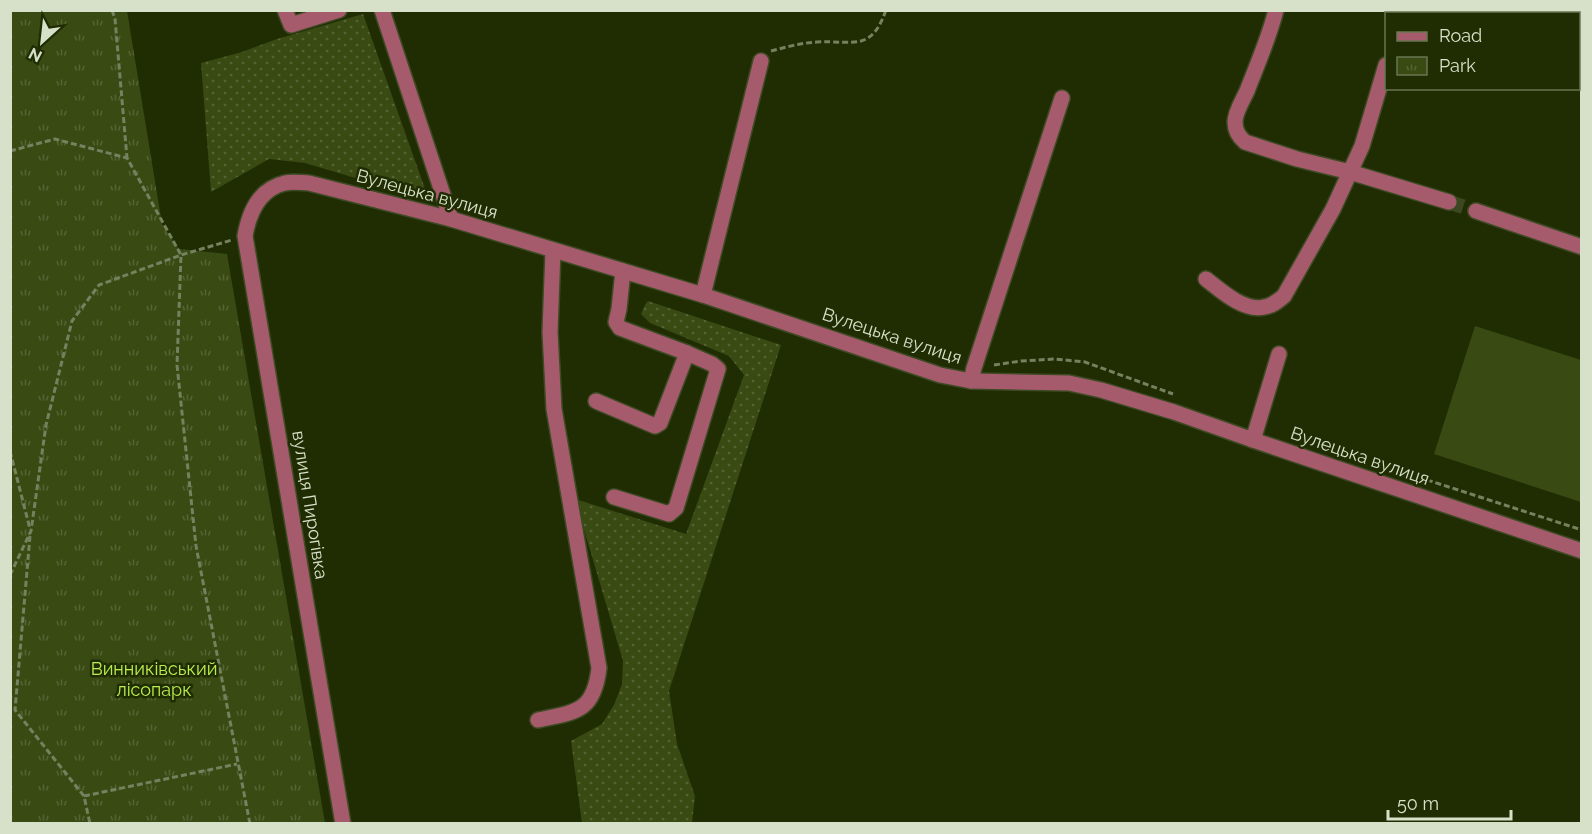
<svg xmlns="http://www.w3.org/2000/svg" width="1592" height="834" viewBox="0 0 1592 834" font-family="Raleway,sans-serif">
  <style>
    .grass { fill: url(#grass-dots) }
    .park { fill: url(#park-tufts) }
    .garden { fill: #394a13 }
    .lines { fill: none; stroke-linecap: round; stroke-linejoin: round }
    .minor-tunnel { stroke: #3b4821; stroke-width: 15; stroke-dasharray: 15 8; stroke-linecap: butt }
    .minor-casing { stroke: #3d4a23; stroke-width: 18 }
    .path { stroke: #75815f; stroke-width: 3; stroke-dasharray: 6 3; stroke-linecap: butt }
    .minor { stroke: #a65b6d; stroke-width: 15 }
    .labels { text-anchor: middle; stroke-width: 5; stroke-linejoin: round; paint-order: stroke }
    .street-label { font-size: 18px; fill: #d7e1c9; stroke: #202d03 }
    .park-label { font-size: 18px; fill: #b9ec4e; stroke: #202d03 }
  </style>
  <defs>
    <pattern id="grass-dots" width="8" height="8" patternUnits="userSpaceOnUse" patternTransform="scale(1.5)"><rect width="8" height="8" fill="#394a13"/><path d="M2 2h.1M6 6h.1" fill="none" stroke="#556434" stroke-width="1.8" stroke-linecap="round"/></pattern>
    <pattern id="park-tufts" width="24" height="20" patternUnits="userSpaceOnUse" patternTransform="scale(1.5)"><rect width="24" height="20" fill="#394a13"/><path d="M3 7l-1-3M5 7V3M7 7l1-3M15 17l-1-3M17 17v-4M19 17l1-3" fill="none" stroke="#556434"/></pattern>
  </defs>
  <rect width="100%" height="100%" fill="#202d03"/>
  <!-- grass -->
  <g class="grass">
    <path d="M363,14L429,200L305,163L269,159L211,192L201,63L242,52L277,39Z"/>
    <path d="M648,301L781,345L669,691L677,744L695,796L692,823H582L571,741L602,724L614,705L622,684L623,661L575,499L686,534L744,375L729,356L650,323L641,314L645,305Z"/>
  </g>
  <!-- park -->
  <path class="park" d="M10,11H127L162,224L179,249L227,254L325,823H11Z"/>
  <!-- garden -->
  <path class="garden" d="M1475,326L1581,360V502L1434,454Z"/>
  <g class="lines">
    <!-- minor-tunnel -->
    <path class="minor-tunnel" d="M1449,202L1476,211"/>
    <defs>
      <g id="minor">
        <path d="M285,10L291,25L339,10"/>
        <path d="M382,10L451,219"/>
        <path d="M1276,10C1269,38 1257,65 1247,91C1243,100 1235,112 1235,122C1235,131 1239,137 1245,142L1297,159L1350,172L1362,146L1386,65"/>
        <path d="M1402,14L1403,10"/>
        <path d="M1476,211L1582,247"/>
        <path d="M1206,279C1220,290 1244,312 1264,307C1272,306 1278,301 1284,296L1333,209L1350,172L1449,202"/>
        <path d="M703,295L761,61"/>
        <path d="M971,381L974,368L1062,98"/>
        <path d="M596,401L655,426L660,423L687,353"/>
        <path d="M1253,440L1279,354"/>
        <path d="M614,497L669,514L676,508L718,369L712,364L687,353L620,328L616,322L619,309L623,271"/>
        <path d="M538,720C576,712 594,712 599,668L554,409L550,332L553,250"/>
        <path d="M343,824L245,236C249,213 259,189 285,183C292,181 302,183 309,183L451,219L703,295L940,375L971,381L1069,383L1101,390L1174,412L1253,440L1582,551"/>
      </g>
    </defs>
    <!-- minor casing -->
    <use href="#minor" class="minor-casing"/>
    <!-- path -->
    <g class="path">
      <path d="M112,10L115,19L127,158"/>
      <path d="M771,51C786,47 801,43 817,42C853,40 871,53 886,10"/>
      <path d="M10,151L55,139L127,158L181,255L177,365L196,546L250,824"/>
      <path d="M994,365L1021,361L1055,359L1085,362L1173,394"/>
      <path d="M10,451L30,529"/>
      <path d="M1384,466L1582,530"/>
      <path d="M30,536L15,710L84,796L90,824"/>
      <path d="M10,575L31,531L46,425L72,321L99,285L181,255L232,240"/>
      <path d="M84,796L237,764"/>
    </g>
    <!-- minor -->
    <use href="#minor" class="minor"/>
  </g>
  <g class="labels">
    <!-- street labels -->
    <g class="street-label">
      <text transform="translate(427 194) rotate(15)" y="6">Вулецька вулиця</text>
      <text transform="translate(892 336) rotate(18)" y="6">Вулецька вулиця</text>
      <text transform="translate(1360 456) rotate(19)" y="6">Вулецька вулиця</text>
      <text transform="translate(310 505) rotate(81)" y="6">вулиця Пирогівка</text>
    </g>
    <!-- park labels -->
    <g class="park-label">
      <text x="154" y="675">Винниківський<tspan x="154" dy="21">лісопарк</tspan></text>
    </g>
  </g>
  <!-- border -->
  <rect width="1592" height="834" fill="none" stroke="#d7e1c9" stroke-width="24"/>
  <!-- legend -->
  <rect x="1385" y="12" width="195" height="78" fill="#202d03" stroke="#697552" stroke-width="1.5"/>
  <rect x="1397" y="32" width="30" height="9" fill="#a65b6d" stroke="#697552" stroke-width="1.5"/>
  <text x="1439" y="42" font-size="18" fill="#d7e1c9">Road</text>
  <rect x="1397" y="57" width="30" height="18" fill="url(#park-tufts)" stroke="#697552" stroke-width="1.5"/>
  <text x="1439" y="72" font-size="18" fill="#d7e1c9">Park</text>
  <!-- north arrow -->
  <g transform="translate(42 42) rotate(207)" stroke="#202d03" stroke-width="4.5" paint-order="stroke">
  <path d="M0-4.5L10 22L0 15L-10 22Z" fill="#d7e1c9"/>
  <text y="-9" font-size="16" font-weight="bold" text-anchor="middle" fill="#d7e1c9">N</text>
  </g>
  <!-- scale -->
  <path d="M1388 810v9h123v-9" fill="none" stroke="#d7e1c9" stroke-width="3"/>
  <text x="1397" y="810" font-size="18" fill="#d7e1c9" stroke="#202d03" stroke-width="4.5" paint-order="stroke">50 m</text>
</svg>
